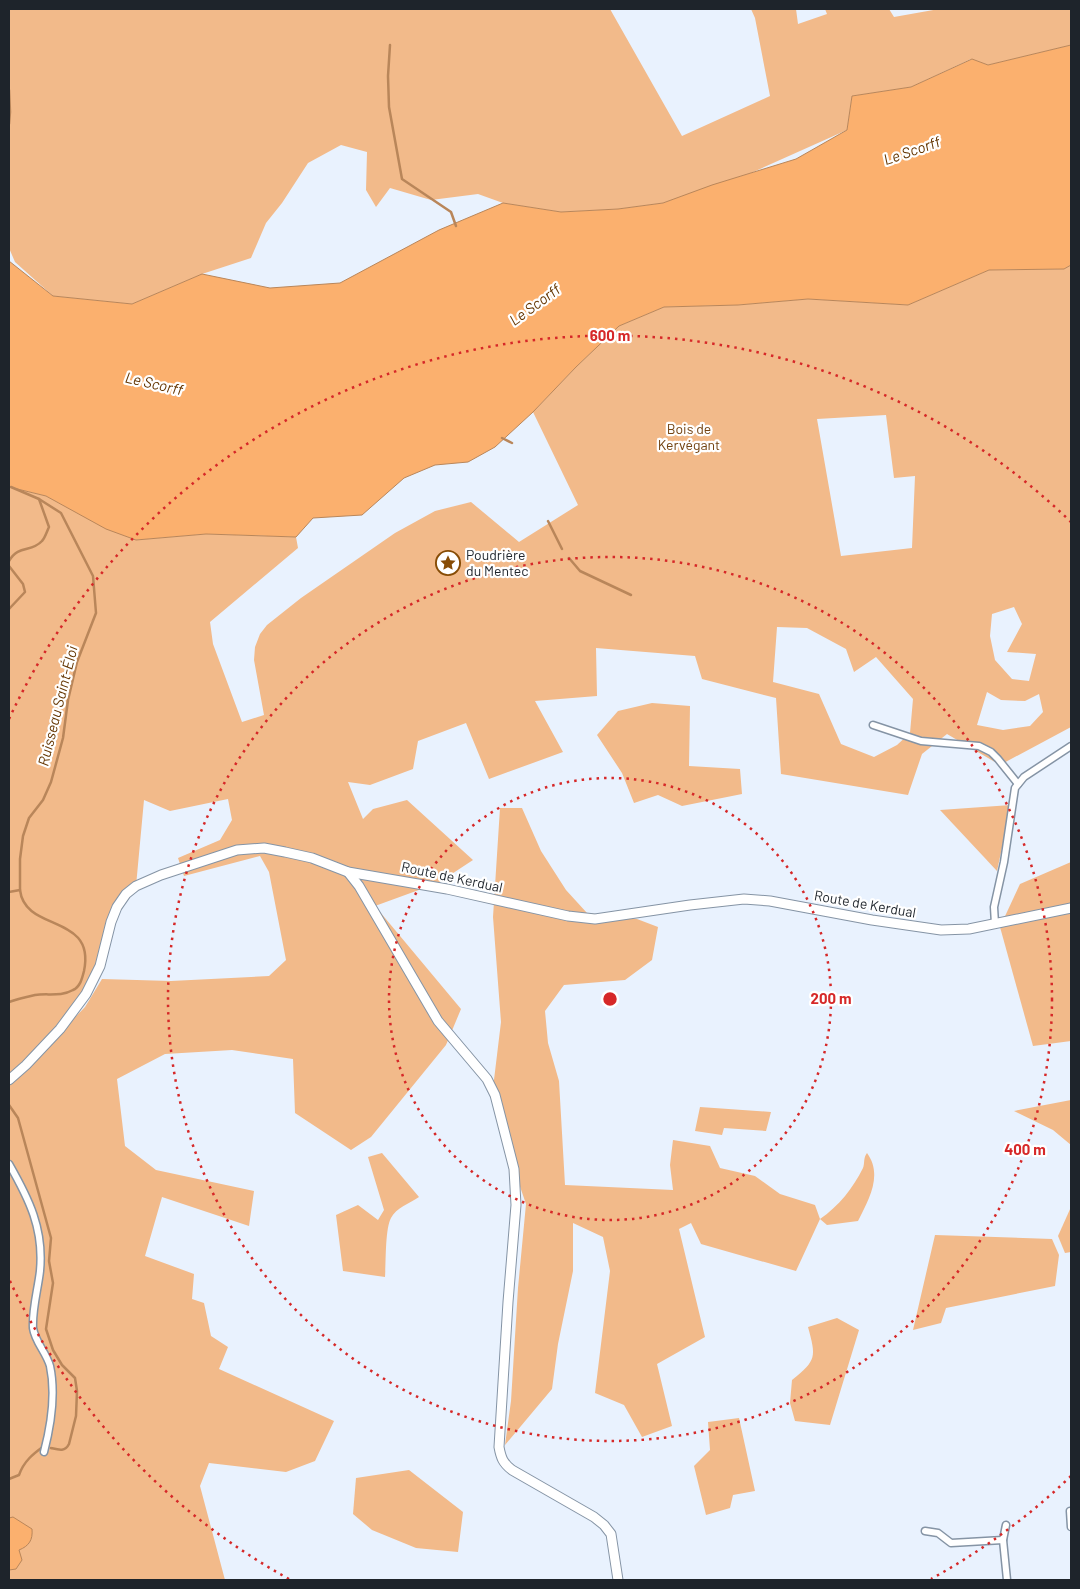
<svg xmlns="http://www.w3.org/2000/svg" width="1080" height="1589" viewBox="0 0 1080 1589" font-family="Barlow,sans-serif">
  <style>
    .green { fill: #f2ba8a; fill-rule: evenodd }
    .water { fill: #fbb06e; stroke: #b9865a }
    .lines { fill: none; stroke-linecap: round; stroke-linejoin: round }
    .stream { stroke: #b9865a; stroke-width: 2.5 }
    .street-casing { stroke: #8594a5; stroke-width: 9 }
    .secondary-casing { stroke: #8594a5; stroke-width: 11 }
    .street { stroke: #fff; stroke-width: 6 }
    .secondary { stroke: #fff; stroke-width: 9 }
    .ring { fill: none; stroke: #d62828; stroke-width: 2.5; stroke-dasharray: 2.5 5 }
    .labels { text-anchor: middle; stroke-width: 4.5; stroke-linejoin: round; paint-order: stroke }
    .park-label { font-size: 14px; fill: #734311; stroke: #fff }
    .poi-label { font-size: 14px; fill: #1e242b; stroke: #fff; text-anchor: start }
    .street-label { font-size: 14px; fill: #1e242b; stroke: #fff }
    .water-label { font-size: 15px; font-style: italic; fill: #643500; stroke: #fff }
    .centre { fill: #d62828; stroke: #fff; stroke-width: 2.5 }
    .ring-label { font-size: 15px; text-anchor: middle; font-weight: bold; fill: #d62828; stroke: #fff; stroke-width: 4.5; stroke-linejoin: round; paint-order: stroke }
  </style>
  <rect width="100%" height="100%" fill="#e9f2fe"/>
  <!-- green -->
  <g class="green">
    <path d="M9,9H610L682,136L770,96L755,18L751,9H796L798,24L827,14L825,9H889L894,17L939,9H1071V45L988,65L971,59L911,87L852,96L847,130L751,173L663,203L618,209L561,212L503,203L478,194L431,200L390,188L376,207L366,190L367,152L341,145L308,163L282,203L266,223L251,258L202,274L132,304L53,296L15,262L9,248Z"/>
    <path d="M1071,265V727L1000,765L947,734L922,754L908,795L781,774L776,698L702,679L695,656L596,648L597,696L535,701L563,752L489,779L466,723L418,741L413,769L370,785L348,782L363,819L373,809L407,800L473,860L438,883L375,906L461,1009L446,1045L371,1137L351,1150L295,1113L293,1059L232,1050L165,1054L117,1079L125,1146L156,1170L254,1191L249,1226L162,1197L145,1256L194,1274L192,1299L204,1303L211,1336L228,1347L219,1369L334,1421L315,1461L286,1472L209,1463L200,1486L225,1580H9V1085L85,1007L102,979L171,981L269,976L286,960L269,872L260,856L184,876L178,858L220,840L232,820L228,799L170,811L144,800L136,886L126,894L86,994L9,1080V487L46,496L106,528L136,540L206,534L296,537L298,548L210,622L213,644L242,722L264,715L254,660L255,647L260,634L267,625L301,598L395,533L435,511L471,502L519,542L578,505L533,412L576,367L619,326L664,307L738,305L808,299L908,305L989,270L1064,269ZM886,415L894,478L915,476L912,548L841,556L817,419ZM1014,607L1022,624L1007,652L1036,654L1029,681L1012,679L995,660L990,636L992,614ZM777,627L807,628L846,649L854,672L876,657L913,699L910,733L897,745L874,757L841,744L819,694L773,682ZM987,692L1001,700L1025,701L1039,694L1043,712L1030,726L1003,730L977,725Z"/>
    <path d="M652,703L690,706L689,766L740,769L742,794L682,806L658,795L634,803L622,773L597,735L618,711Z"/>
    <path d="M1011,805L997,871L940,810Z"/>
    <path d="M500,808H522L541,851L566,890L587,913L637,919L658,927L652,960L625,980L564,985L545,1011L548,1043L559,1081L565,1185L673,1190L670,1165L673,1140L710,1146L720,1168L755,1176L780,1194L815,1205L820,1219C839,1206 853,1188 863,1168C865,1163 863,1158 867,1153C883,1175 869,1199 858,1221L827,1225L820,1219L796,1271L701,1244L691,1223L679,1229L705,1337L657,1364L672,1426L642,1437L624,1405L595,1393L610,1271L603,1237L573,1223V1271L558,1344L552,1389L505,1445L511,1401L518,1288L526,1204L514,1169L493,1088L501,1022L493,917Z"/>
    <path d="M1071,862V1041L1033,1046L1000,927L1020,884Z"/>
    <path d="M1071,1100V1145L1053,1130L1014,1111Z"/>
    <path d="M700,1107L771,1112L766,1131L724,1128L722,1135L695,1131Z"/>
    <path d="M382,1153L419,1197C410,1203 396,1208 391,1218C385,1229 386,1263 385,1277L343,1271L336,1215L358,1205L378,1220L384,1210L368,1157Z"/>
    <path d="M1071,1207V1252L1065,1253L1058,1236Z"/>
    <path d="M935,1235L1052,1239L1059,1255L1055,1286L946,1308L941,1323L913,1330Z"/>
    <path d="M837,1318L859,1330L830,1425L795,1421L790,1403L792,1380C817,1360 816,1357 808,1327Z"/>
    <path d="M739,1418L755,1491L733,1495L730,1508L706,1515L694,1466L710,1450L708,1422Z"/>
    <path d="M409,1470L463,1512L458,1552L416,1548L372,1530L353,1514L356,1478Z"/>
  </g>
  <!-- water -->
  <g class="water">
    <path d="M1071,45V265L1064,269L989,270L908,305L808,299L738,305L664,307L619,326L576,367L533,412L495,447L468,462L435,465L404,478L362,515L313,518L296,537L206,534L136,540L106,529L46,496L9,487V261L53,296L132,304L202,274L270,288L340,283L439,230L503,203L561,212L618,209L663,203L712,185L796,159L847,130L852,96L911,87L972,59L988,65Z"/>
    <path d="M13,1517L32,1529C33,1540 29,1546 19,1550L22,1560L16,1569L9,1570V1518Z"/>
  </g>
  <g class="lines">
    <!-- stream -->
    <g class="stream">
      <path d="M390,45L388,76L389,107L402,179L451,212L456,226"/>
      <path d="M9,90L10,112L9,124"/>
      <path d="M502,438L512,443"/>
      <path d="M548,521L562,549"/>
      <path d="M569,558L580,571L631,595"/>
      <path d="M9,561C19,544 31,553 42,541C45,538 47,531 49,527L39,499"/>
      <path d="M9,566L23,584L25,592L9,609"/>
      <path d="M9,892L20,890V859L23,836L29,818L43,800L51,782L63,738L68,700L77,662L96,613L93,576L61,513L39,499L11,487"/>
      <path d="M9,1002C17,999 26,997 35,995C47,993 61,997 73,990C80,987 82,979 84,971C96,913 25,933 20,890"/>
      <path d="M9,1105L18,1118L51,1238L49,1261L53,1283L46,1329L53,1350L62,1365L75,1378L77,1391L76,1416L69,1444C65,1452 59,1450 51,1448"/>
      <path d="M9,1479L19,1475C24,1461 33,1454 44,1446"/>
    </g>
    <defs>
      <g id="street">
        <path d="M873,725L921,741L979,746L991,752L998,759L1018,784"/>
        <path d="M995,924L994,907L1004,862L1015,788L1024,777L1071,746"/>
        <path d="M9,1164C29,1199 44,1229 40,1271C38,1289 32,1309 33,1328C35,1342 46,1352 50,1366C56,1394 51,1425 44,1452"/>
        <path d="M1070,1511L1071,1527"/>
        <path d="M1006,1525L1003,1540L1007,1580"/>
        <path d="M925,1531L938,1533L951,1543L1003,1540"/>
      </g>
      <g id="secondary">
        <path d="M348,872L359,886L438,1021L487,1079L495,1095L514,1169L516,1205L508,1302L499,1447C501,1458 503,1463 512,1470L594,1517L604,1525L611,1534L618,1580"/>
        <path d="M9,1080L26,1065L60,1029L86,994L100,966L111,922L117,907L126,894L136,886L161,875L237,850L264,848L285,852L312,858L348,872L447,889L568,916L595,919L690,905L744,899L770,901L872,920L941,930L969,929L1071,908"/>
      </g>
    </defs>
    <!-- street casing -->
    <use href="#street" class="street-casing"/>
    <!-- secondary casing -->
    <use href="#secondary" class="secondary-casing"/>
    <!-- street -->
    <use href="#street" class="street"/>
    <!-- secondary -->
    <use href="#secondary" class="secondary"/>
  </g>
  <!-- distance rings -->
  <g class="ring">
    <circle cx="610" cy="999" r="221"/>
    <circle cx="610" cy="999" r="442"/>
    <path d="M1071 1476A663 663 0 0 1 931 1579M289 1579A663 663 0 0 1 9 1279M9 719A663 663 0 0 1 1071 522"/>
  </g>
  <!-- icons -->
  <defs>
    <symbol id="sight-ring" viewBox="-11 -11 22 22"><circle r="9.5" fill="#fff" stroke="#874c05" stroke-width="1.5"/><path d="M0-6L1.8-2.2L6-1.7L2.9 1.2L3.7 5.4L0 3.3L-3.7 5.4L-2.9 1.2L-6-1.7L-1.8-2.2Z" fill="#874c05"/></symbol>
  </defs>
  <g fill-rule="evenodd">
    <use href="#sight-ring" x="434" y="549" width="28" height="28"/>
  </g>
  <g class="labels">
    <!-- park labels -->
    <g class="park-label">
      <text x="689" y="434">Bois de<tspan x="689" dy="16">Kervégant</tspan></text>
    </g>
    <!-- poi labels -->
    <g class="poi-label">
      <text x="466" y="560">Poudrière<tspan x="466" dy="16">du Mentec</tspan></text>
    </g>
    <!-- street labels -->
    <g class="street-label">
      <text transform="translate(452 877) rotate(12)" y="5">Route de Kerdual</text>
      <text transform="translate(865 904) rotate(10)" y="5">Route de Kerdual</text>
    </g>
    <!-- water labels -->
    <g class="water-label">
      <text transform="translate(912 151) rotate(-19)" y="5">Le Scorff</text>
      <text transform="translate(535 305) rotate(-36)" y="5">Le Scorff</text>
      <text transform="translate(154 384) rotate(13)" y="5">Le Scorff</text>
      <text transform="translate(58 706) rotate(-76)" y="5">Ruisseau Saint-Éloi</text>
    </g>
  </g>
  <circle cx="610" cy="999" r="8" class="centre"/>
  <g class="ring-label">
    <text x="610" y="341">600 m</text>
    <text x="831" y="1004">200 m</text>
    <text x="1025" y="1155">400 m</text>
  </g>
  <!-- border -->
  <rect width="1080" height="1589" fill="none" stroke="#1e242b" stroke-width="20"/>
</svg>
